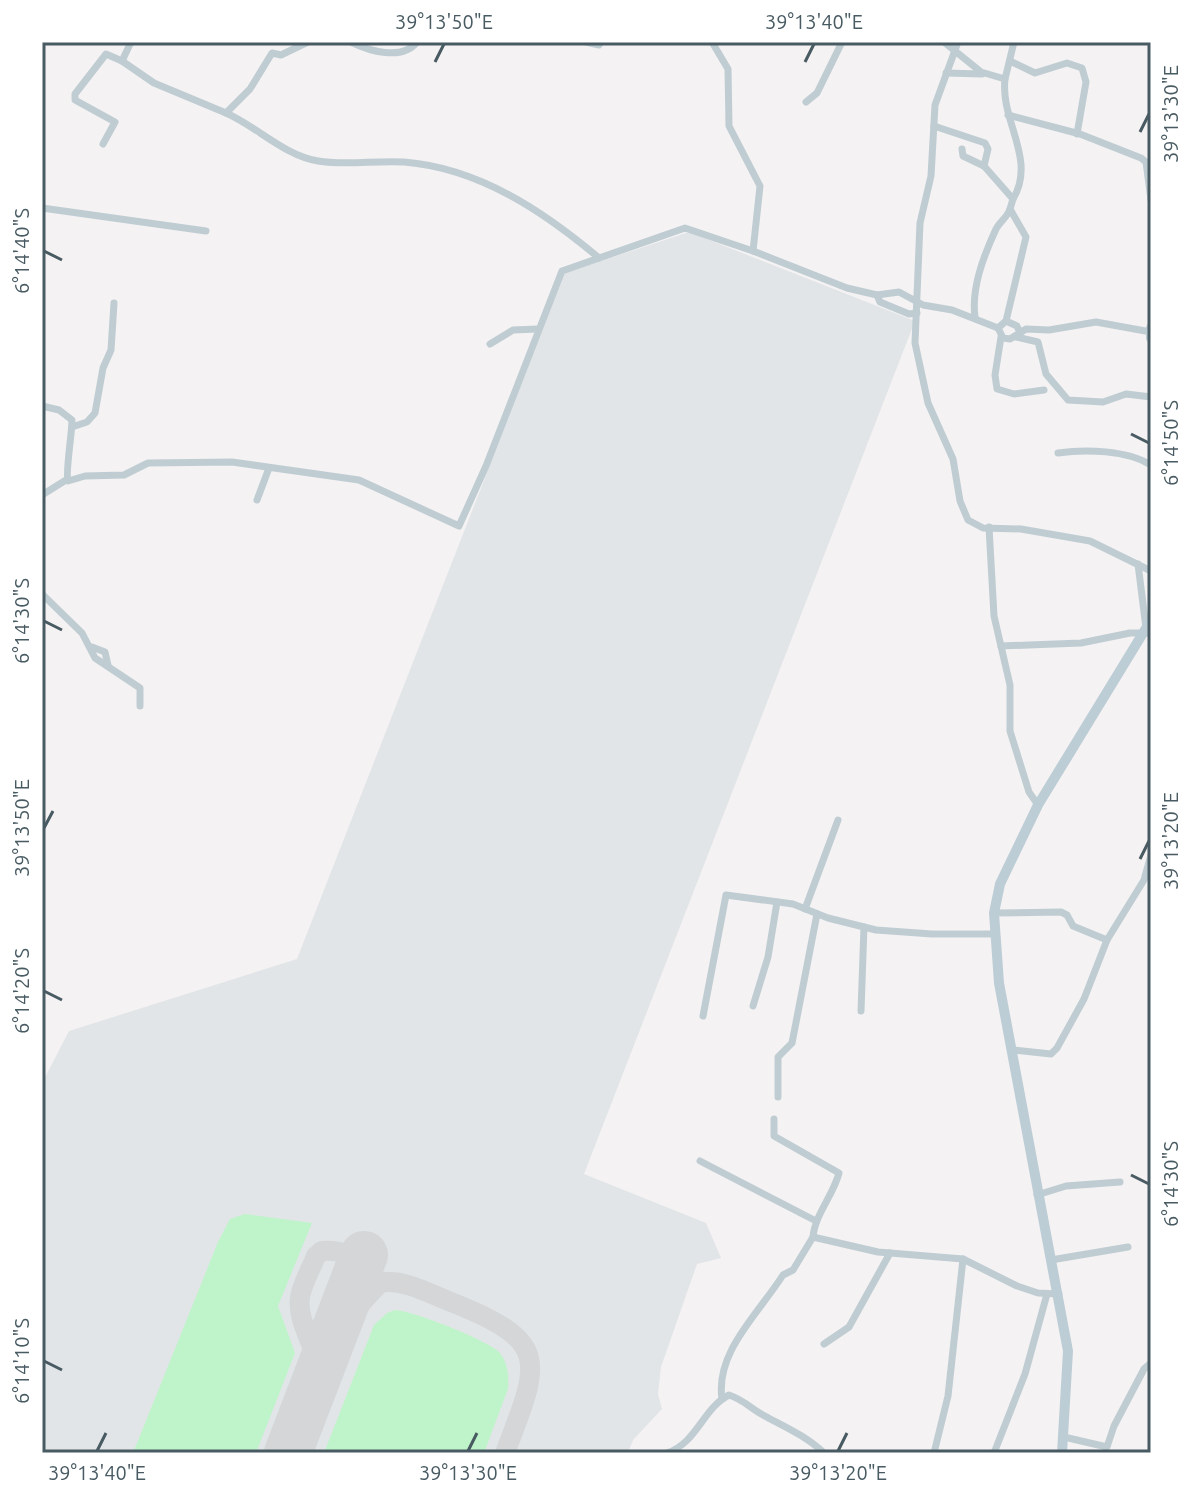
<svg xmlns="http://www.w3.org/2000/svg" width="1193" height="1495" viewBox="0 0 1193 1495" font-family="Ubuntu,sans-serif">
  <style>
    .airport { fill: #e1e5e7 }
    .green { fill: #bff4ca }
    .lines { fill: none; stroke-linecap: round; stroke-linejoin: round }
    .taxiway { stroke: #d4d6d8; stroke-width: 20 }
    .runway { stroke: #d4d6d8; stroke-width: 48 }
    .street { stroke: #bfcdd3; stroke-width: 7 }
    .secondary { stroke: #bdcdd5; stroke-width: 10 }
    .ticks { fill: none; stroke: #485a62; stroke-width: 3 }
    .neatline { fill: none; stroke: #485a62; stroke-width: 3 }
    .ticks-label { font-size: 20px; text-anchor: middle; fill: #485a62 }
  </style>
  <rect width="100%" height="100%" fill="#f5f2f3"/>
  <!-- airport -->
  <path class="airport" d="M689,232L915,321L584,1174L706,1223L721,1258L697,1264L661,1367L658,1394L662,1409L633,1440L628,1453H42V1083L69,1031L297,959L565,273Z"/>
  <!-- green -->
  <g class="green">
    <path d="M245,1214L312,1223L278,1306L295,1353L256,1453H133L218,1242L230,1219Z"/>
    <path d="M395,1310C413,1311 488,1340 500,1353C508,1363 509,1377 508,1389L484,1453H324L374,1325L387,1313Z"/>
  </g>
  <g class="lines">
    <!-- taxiway -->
    <g class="taxiway">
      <path d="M363,1301L380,1283C403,1278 430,1294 451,1302C552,1342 540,1361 505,1453"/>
      <path d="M317,1377C320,1348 296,1325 300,1297C302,1284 311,1269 316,1256L322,1251C355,1248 368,1271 363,1301L336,1329"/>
    </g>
    <!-- runway -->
    <path class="runway" d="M288,1453L364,1255"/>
    <!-- street -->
    <g class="street">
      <path d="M351,42C369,51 402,61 417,42"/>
      <path d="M586,42L599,45L601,42"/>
      <path d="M712,42L728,69L729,126L760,186L753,251L847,288L877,295L899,292L923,305L952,310L998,328"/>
      <path d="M944,42L981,72L1005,79C1000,121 1037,159 1013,199"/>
      <path d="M958,42L935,105L931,176L920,223L915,343L928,403L953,459L960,501L968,520L983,528L1021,529L1090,541L1151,571"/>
      <path d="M122,61L154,83L226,113L250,89L272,53L281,55L308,42"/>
      <path d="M1010,61L1035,73L1067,63L1082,68L1086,82L1077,134"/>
      <path d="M946,73L982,74"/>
      <path d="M1005,79L1014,42"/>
      <path d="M806,102L817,93L842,42"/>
      <path d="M226,113C256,126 285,156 318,161C346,166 376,160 404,162C479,168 543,211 599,258"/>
      <path d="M1008,115L1080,134L1141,158L1146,162L1151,200"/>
      <path d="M934,126L985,143L988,149L984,166"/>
      <path d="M103,144L115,122L75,100V94L106,54L122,61L131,42"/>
      <path d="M962,149L963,156L984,166L1013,199L1010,209L1026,237L1006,321"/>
      <path d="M42,208L206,231"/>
      <path d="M877,295L880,302L909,314L917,313"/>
      <path d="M975,317C971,288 984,255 996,229C1000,221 1007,218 1010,209"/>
      <path d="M1019,331L1017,326L1006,321L998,328L1003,338L1010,339L1026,329L1049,330L1096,322L1151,332"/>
      <path d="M1001,337L995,375L997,389L1014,394L1044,390"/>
      <path d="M1016,337L1038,342L1046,374L1068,400L1103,402L1126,394L1151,397"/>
      <path d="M490,344L513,330L538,329"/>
      <path d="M42,406L59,410L72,420C72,434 65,475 68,481L85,476L124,475L148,463L232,462L359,480L459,526L486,466L562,271L685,228L753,251"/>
      <path d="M72,427L87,422L95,413L103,368L111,350L114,303"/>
      <path d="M1058,453C1085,449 1127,450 1151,465"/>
      <path d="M42,495L66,480"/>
      <path d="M257,500L269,468"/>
      <path d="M989,527L994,616L1010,685V731L1029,792L1038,805"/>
      <path d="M1138,564L1146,628"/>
      <path d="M42,594L82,633L95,658L140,688V706"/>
      <path d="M1001,646L1081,643L1130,633H1151"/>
      <path d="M92,647L105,652L108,665"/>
      <path d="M805,909L838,820"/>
      <path d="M994,913L1061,912L1067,915L1073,926L1107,940L1144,880L1151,855"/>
      <path d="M753,1006L768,957L777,902"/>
      <path d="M861,1011L864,927"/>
      <path d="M703,1016L726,895L793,904L828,918L876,930L932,934H994"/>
      <path d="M1013,1050L1051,1054L1057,1048L1084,999L1107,940"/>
      <path d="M778,1097V1057L792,1043L817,914"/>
      <path d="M774,1119V1136L839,1173C833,1196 815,1214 813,1237L878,1252L963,1259L1017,1286L1038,1293L1059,1294"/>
      <path d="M700,1161L816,1221"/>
      <path d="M1037,1195L1066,1186L1120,1182"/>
      <path d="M1051,1260L1128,1247"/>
      <path d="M824,1344L849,1327L890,1253"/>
      <path d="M722,1399C715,1352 759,1313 783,1275L793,1270L813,1237"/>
      <path d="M1064,1437L1107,1447L1114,1426L1144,1369L1151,1363"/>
      <path d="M667,1453C697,1443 703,1408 729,1395C744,1400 750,1408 763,1415C785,1427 806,1436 824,1453"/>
      <path d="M934,1453L948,1396L963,1259"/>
      <path d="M994,1453L1025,1374L1047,1294"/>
    </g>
    <!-- secondary -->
    <g class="secondary">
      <path d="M1151,328V338"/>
      <path d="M1062,1453L1068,1351L999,983L994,913L1000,884L1038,805L1151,620"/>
    </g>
  </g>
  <!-- ticks -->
  <path class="ticks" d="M435,62L444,44M805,62L814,44M1140,132L1149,114M44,251L62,260M1131,434L1149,443M44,621L62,630M44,828L53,811M1140,859L1149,841M44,991L62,1000M1131,1175L1149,1184M44,1361L62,1370M97,1451L106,1433M468,1451L477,1433M838,1451L847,1433"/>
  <!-- border -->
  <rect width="1193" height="1495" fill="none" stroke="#ffffff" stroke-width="88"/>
  <rect x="44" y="44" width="1105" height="1407" class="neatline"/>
  <g class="ticks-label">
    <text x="444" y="29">39°13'50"E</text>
    <text x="814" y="29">39°13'40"E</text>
    <text transform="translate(1171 114) rotate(-90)" y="7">39°13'30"E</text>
    <text transform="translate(22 251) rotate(-90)" y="7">6°14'40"S</text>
    <text transform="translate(1171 443) rotate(-90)" y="7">6°14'50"S</text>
    <text transform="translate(22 621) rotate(-90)" y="7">6°14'30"S</text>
    <text transform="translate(22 828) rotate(-90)" y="7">39°13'50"E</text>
    <text transform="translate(1171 841) rotate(-90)" y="7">39°13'20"E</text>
    <text transform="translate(22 991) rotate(-90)" y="7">6°14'20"S</text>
    <text transform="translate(1171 1184) rotate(-90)" y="7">6°14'30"S</text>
    <text transform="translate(22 1361) rotate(-90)" y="7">6°14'10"S</text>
    <text x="97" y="1480">39°13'40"E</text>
    <text x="468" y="1480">39°13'30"E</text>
    <text x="838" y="1480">39°13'20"E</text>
  </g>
</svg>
